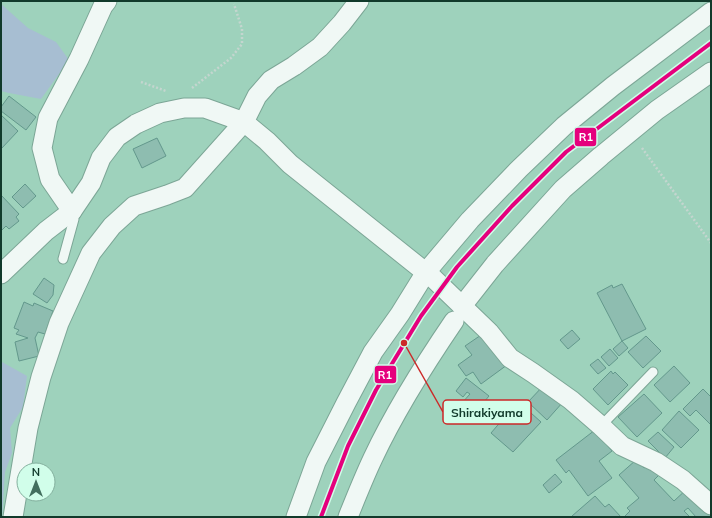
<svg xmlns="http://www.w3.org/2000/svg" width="712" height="518" viewBox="0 0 712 518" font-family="Mulish,sans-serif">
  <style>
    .green { fill: #a7bed2 }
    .building { fill: #8ebdb0; stroke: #63988c }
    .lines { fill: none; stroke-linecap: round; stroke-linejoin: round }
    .service-casing { stroke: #7ca696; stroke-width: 11 }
    .minor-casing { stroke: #7ca696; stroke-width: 21 }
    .path { stroke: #c4d6cf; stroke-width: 2.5; stroke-dasharray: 2 2; stroke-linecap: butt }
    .service { stroke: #f0f8f5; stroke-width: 9 }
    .minor { stroke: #f0f8f5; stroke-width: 19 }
    .rail-1-casing { stroke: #d1feea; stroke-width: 7 }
    .rail-1 { stroke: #e5007d; stroke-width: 4 }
    .leader { fill: none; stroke: #cc2928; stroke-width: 1.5 }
    .callout-dot { fill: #cc2928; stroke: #d1feea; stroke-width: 1.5 }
    .callout { fill: #d1feea; stroke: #cc2928; stroke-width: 1.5 }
    .callout-label { font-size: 12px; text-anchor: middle; font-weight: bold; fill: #113a2b }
    .line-badge { stroke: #d1feea; stroke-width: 1.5 }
    .badge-label { font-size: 11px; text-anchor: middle; font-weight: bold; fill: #fff }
  </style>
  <rect width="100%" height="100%" fill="#9ed2bc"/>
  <!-- green -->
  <g class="green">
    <path d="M1,4L28,28L56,42L69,60L41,99L9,93L1,91Z"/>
    <path d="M1,362H2L27,376L23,407L10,428L12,453L5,472L2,517H1Z"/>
  </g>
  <!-- building -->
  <g class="building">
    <path d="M9,96L36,117L26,130L1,111V107Z"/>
    <path d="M1,115L18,131L1,149Z"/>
    <path d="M157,138L166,156L142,168L133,149Z"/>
    <path d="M25,184L36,196L23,208L12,197Z"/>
    <path d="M1,195L19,214L16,217L19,221L9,229L6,226L1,231Z"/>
    <path d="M44,278L54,285L53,295L47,303L33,294Z"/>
    <path d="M622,284L646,329L622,341L597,293L612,285L613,288Z"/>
    <path d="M24,302L33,306L34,303L53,311L45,334L38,332L35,338L39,356L19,361L15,342L28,338L16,334L19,330L14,328Z"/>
    <path d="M572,330L580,339L568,349L560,340Z"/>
    <path d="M484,333L507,365L481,384L473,372L466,376L458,365L472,355L465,346Z"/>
    <path d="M646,336L661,351L643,368L628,352Z"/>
    <path d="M622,341L628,348L619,356L613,349Z"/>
    <path d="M610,349L618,358L609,366L601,357Z"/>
    <path d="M598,359L606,368L598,374L590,365Z"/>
    <path d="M674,366L690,383L670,402L654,385Z"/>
    <path d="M611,371L613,374L615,372L628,385L608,405L593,389Z"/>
    <path d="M466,378L489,396L474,414L461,404L470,394L467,392L463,397L456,391Z"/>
    <path d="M544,385L563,402L547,420L528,402Z"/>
    <path d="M703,389L711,397V425L696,410L690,416L683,409Z"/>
    <path d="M644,394L662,413L637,437L618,417Z"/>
    <path d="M521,404L541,422L513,452L491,433L503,419L507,422L512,417L510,416Z"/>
    <path d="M679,411L699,430L681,448L662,430Z"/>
    <path d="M595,430L612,451L599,461L612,478L588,496L569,470L566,473L556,460Z"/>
    <path d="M658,432L674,447L665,458L648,441Z"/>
    <path d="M636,460L644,468L649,464L659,475L654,480L674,501L688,488L711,514V517H696L688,508L684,511L690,517H624L630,511L627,508L639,498L619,475Z"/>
    <path d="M555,474L562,482L549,493L543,485Z"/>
    <path d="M595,496L605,507L609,504L621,517H573L572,516Z"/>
  </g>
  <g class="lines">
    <defs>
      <g id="service">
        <path d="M63,259L74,219L72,211"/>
        <path d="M601,426L653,372"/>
      </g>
      <g id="minor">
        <path d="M72,211L50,179L42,148L48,118L79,59L103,6L107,1"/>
        <path d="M1,274L46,231L72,211L91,183L101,158L117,137L136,124L160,113L184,108H205L244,122L267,141L290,164L434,279L489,332L510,358L533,373L571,400L601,426L622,446L656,462L683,480L711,505"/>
        <path d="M462,306L495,264L563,189L601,156L657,110L711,72"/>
        <path d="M13,517L28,428L41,377L59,323L91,253L112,226L134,206L167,195L185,188L244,122L257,96L271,80L294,66L320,47L342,23L359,1"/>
        <path d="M296,517L316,462L346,403L373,352L400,314L426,272L470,220L519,169L564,126L613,86L711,12"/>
        <path d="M348,517C356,497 364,477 373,458C396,409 424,365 454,321"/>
      </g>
    </defs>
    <!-- service casing -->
    <use href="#service" class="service-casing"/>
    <!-- minor casing -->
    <use href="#minor" class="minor-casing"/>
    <!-- path -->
    <g class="path">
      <path d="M141,82L166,91"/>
      <path d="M192,88L231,58L242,44V29L234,4"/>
      <path d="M642,148L711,243"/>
    </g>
    <!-- service -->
    <use href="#service" class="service"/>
    <!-- minor -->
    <use href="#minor" class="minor"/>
    <defs>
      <path id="rail-1" d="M321,517L348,446L376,390L421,316L457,267L512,206L566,152L711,43"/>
    </defs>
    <!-- rail-1 casing -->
    <use href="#rail-1" class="rail-1-casing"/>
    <!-- rail-1 -->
    <use href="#rail-1" class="rail-1"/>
  </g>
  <!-- callouts -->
  <path class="leader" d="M404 343L443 412"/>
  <circle class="callout-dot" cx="404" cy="343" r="4"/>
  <rect class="callout" x="443" y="400" width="88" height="24" rx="4"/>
  <g class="callout-label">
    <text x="487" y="417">Shirakiyama</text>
  </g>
  <g class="line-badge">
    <rect x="574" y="127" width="23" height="20" rx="4" fill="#e5007d"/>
    <rect x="374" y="365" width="23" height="19" rx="4" fill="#e5007d"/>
  </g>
  <g class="badge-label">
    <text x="586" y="141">R1</text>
    <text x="385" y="379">R1</text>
  </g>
  <!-- border -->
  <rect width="712" height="518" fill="none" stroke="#113a2b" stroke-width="4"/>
  <!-- north arrow -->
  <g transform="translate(36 482)"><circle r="19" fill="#d1feea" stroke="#84b09e"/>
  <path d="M0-3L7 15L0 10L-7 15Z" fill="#426f5e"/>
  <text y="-6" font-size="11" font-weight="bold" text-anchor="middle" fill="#113a2b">N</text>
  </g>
</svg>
